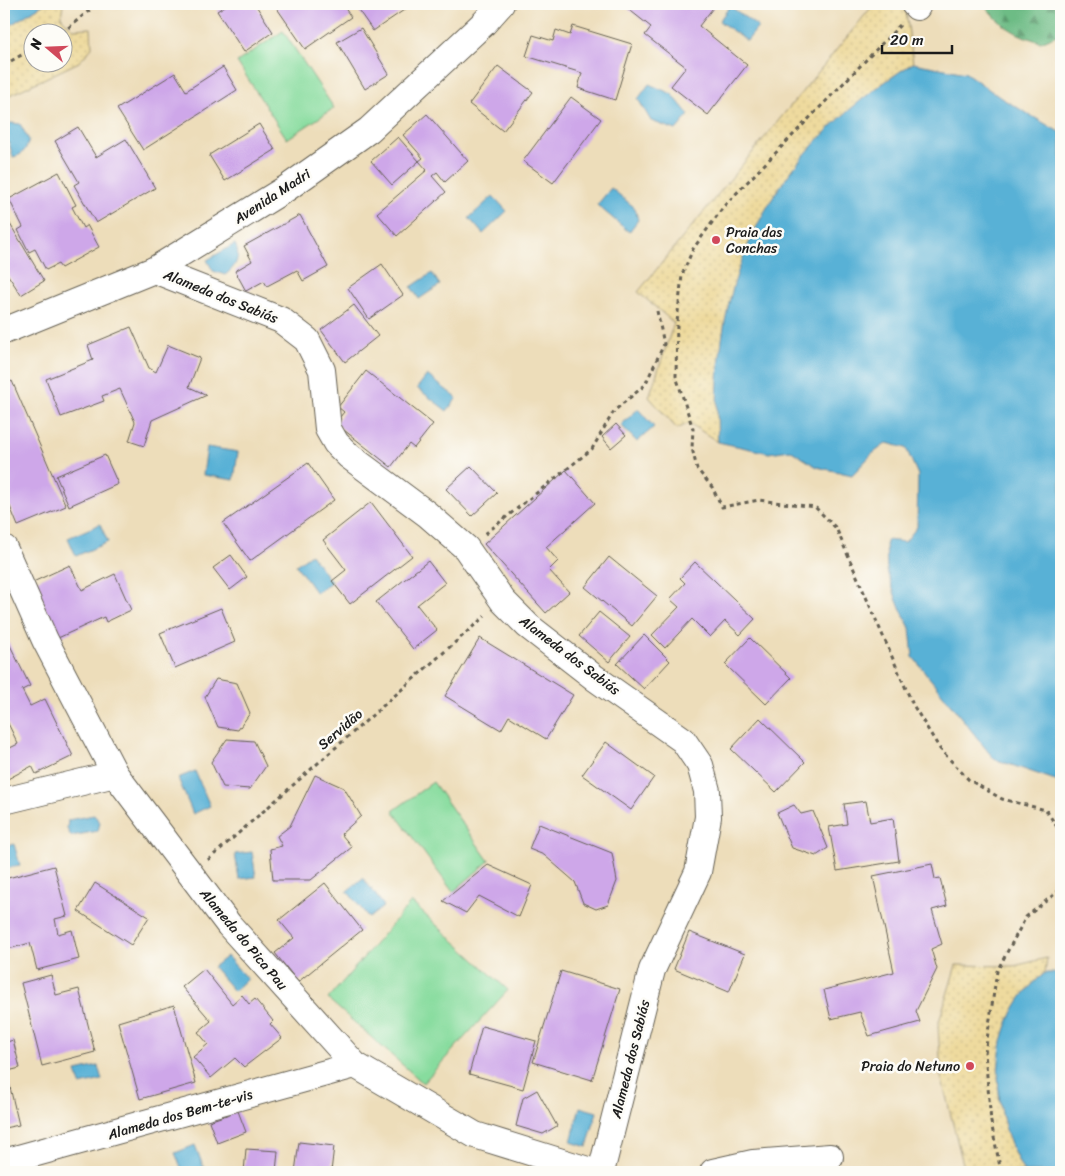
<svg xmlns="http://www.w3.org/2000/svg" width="1065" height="1176" viewBox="0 0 1065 1176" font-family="Sriracha,sans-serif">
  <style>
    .green { fill: #87dc9e; stroke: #527c5d }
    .forest { fill: url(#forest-firs); stroke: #446c50 }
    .sand { fill: url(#sand-dots); stroke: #857b5d; fill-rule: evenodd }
    .water { fill: #59b1d6; stroke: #3a6679 }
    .building { fill: #cea7e9 }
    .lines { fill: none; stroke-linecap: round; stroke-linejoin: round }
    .street-casing { stroke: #656053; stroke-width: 28 }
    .path { stroke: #656053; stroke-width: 3; stroke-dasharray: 4 4; stroke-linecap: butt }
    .street { stroke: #fff; stroke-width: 26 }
    .poi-dot { fill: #d1495b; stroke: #fdfcf7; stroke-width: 2 }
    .labels { text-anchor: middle; stroke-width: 5; stroke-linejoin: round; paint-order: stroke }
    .street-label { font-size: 14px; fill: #1c1c1c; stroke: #fdfcf7 }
    .poi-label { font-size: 14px; fill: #1c1c1c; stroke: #fdfcf7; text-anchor: start }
  </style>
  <defs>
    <pattern id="forest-firs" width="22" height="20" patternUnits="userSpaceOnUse" patternTransform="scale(1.25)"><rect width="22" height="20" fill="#6dbc85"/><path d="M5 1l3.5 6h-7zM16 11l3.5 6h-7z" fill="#59986c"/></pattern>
    <pattern id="sand-dots" width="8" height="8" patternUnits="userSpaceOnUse" patternTransform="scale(1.25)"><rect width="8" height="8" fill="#eeda9e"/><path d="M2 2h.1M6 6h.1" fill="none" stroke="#ccba88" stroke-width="1.8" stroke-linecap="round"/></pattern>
  </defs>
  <rect width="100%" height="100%" fill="#fdfcf7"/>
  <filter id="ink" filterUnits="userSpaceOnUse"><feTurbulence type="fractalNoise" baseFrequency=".02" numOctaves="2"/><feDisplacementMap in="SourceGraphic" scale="10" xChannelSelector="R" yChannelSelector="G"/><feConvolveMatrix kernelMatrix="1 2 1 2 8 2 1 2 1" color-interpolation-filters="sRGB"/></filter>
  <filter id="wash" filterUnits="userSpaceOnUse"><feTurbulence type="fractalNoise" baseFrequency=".0096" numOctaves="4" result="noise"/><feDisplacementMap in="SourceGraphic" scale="20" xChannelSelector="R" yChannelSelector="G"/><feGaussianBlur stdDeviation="1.12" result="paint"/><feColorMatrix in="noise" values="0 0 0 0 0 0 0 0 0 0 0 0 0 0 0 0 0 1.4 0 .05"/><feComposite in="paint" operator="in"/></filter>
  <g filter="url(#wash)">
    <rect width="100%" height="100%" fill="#edddba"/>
    <!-- green -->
    <g class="green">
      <path d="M283,31L334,108L287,139L237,62Z"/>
      <path d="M433,782L489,861L453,892L393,811Z"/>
      <path d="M411,902L508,990L423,1083L328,999Z"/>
    </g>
    <!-- forest -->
    <path class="forest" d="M983,4H1061V33L1041,42C1013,34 1002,26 983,4Z"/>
    <!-- sand -->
    <g class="sand">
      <path d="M44,4H63L61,17L73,29L91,28L92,48L79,62L4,98V29ZM32,32H62V62H32Z"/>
      <path d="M874,4H905L913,63C771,154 710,273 718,442L689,423L677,429L649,397L674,323L638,292Z"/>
      <path d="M1047,958L1045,973C985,1020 989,1111 1024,1172H965L941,1076L938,1025L956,965L1014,966Z"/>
    </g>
    <!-- water -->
    <g class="water">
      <path d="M4,4H44L4,29Z"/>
      <path d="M730,6L758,27L747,41L719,21Z"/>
      <path d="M913,63L966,73L1001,98L1061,133V782L994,759L913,657L910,628L897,601L887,571L886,540L905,542L917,527L918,475L906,448L887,443L872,454L852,475L817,467L790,450L769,453L718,442C709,272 770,154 913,63Z"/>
      <path d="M649,84L672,94L689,115L676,130L651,121L638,99Z"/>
      <path d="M11,123L20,124L29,140C26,150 23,155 13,157L9,143L4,140V125Z"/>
      <path d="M611,188L635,208L638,220L629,232L597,205Z"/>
      <path d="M493,196L507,211L483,234L469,218Z"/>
      <path d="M235,244C241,257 236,267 225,275L213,271L207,260Z"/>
      <path d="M432,273L440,285L419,299L411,287Z"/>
      <path d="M427,375L457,398L447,411L417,388Z"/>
      <path d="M638,409L654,427L637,442L621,425Z"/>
      <path d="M207,447L238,452L234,480L203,475Z"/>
      <path d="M100,524L108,542L76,556L68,538Z"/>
      <path d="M311,554L331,582L316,593L296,565Z"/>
      <path d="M195,771L210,806L193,814L178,778Z"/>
      <path d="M94,815L100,822L98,831L71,836L67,829L68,820Z"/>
      <path d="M14,844L20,865L4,869V847Z"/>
      <path d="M252,852L256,877L239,879L235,854Z"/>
      <path d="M363,878L384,906L369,918L347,891Z"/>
      <path d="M227,956L247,979L234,991L213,967Z"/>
      <path d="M1045,973H1061V1172H1024C989,1111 984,1020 1045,973Z"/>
      <path d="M98,1066L102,1080L80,1085L76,1071Z"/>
      <path d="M580,1107L597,1112L587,1147L571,1142Z"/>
      <path d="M195,1145L205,1171L183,1172L175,1153Z"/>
    </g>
    <g id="blocks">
      <!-- building -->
      <g class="building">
        <path d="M228,4H255L273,32L244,52L217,11Z"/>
        <path d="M274,4H342L351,17L305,49Z"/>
        <path d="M354,4H413L373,31Z"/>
        <path d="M622,4H716L699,26L747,65L708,115L671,86L686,67L645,35L651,27Z"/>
        <path d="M573,26L632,44L615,100L578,88L582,73L526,56L533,35L553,41L556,30L570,35Z"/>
        <path d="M361,28L389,74L365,89L337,42Z"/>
        <path d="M498,66L533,92L503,131L469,104Z"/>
        <path d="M223,67L237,90L143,150L117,109L175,73L186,91Z"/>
        <path d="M571,97L601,119L553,183L523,161Z"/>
        <path d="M427,114L468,161L445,182L437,172L432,176L446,192L397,236L377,213L427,170L419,161L423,158L403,135Z"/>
        <path d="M259,124L275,150L225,181L209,155Z"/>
        <path d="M78,127L96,157L126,139L155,188L96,223L74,185L79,182L55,141Z"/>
        <path d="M398,137L419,161L392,185L371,161Z"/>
        <path d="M59,172L76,205L72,207L83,228L87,225L99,247L61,268L58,264L46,270L35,249L29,252L18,230L23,227L9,199Z"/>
        <path d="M4,214L44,281L21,295L4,269Z"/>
        <path d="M300,215L328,267L303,281L297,270L267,286L264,281L246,291L235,271L252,261L244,246Z"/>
        <path d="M382,264L403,295L369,319L348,288Z"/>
        <path d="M354,305L378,336L345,362L321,330Z"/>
        <path d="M131,327L149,368L156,372L168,345L200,358L189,387L207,395L152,420L144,446L129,441L135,422L120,389L102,396L104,401L61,417L46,379L93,360L88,345Z"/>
        <path d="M366,371L433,424L414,448L409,444L391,467L335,423L344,412L338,407Z"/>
        <path d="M12,381L66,506L18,526L4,492V385Z"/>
        <path d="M616,424L626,435L611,448L602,437Z"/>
        <path d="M105,455L118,484L69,506L56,476Z"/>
        <path d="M308,463L334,500L250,561L223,523Z"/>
        <path d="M471,466L497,493L472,516L446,489Z"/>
        <path d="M566,470L595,503L546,547L558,561L549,570L569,592L546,613L484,544Z"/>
        <path d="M371,502L412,556L350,604L332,581L346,570L323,540Z"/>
        <path d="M231,555L247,577L230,590L213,568Z"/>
        <path d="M609,557L657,596L632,626L585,587Z"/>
        <path d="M428,561L445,583L417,605L437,630L413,649L376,602Z"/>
        <path d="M695,562L755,619L740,635L725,621L710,637L692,619L665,648L652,635L679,607L670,599L685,583L680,578Z"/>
        <path d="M70,565L82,590L115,574L131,610L106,622L104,617L58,638L33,582Z"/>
        <path d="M221,608L235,642L175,668L160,633Z"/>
        <path d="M599,612L630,637L609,662L579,636Z"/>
        <path d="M4,633L30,686L22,690L30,706L45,699L73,756L36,774L32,766L4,781V751L18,744L4,715Z"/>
        <path d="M644,635L670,661L644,689L617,664Z"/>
        <path d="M480,638L573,695L546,739L509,716L501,730L445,696Z"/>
        <path d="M750,638L791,678L766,704L725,664Z"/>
        <path d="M216,679L237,683L250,713L238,730L218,727L205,697Z"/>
        <path d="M760,718L805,762L776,792L731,749Z"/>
        <path d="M227,739L254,741L266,766L250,789L223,787L211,762Z"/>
        <path d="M606,742L654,777L631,810L582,775Z"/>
        <path d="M315,775L344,788L361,816L341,834L352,847L311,880H273L270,849L282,846L277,836L290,826Z"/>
        <path d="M866,801L870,822L893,818L899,861L837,871L829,827L847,824L844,804Z"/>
        <path d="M794,805L801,814L813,811L828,848L816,856L792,848L777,813Z"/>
        <path d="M539,824L612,853L617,881L608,905L596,909L583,903L575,882L544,855L529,849Z"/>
        <path d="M932,864L935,879L940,878L947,906L932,910L942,944L931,949L937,969L916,1011L920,1022L869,1036L860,1012L831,1019L824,990L894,972L873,876Z"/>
        <path d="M488,865L532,885L519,917L479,896L466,913L443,901Z"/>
        <path d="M54,866L67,916L55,919L58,934L72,930L79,959L37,970L30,943L5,950L4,879Z"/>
        <path d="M95,883L149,917L131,945L78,911Z"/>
        <path d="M325,883L362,930L298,982L275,953L294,938L279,920Z"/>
        <path d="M689,932L745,954L729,992L674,969Z"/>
        <path d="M204,969L232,1004L242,995L249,1004L255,999L273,1021L270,1024L282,1038L244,1067L235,1058L211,1078L193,1057L208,1044L198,1032L211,1021L182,987Z"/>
        <path d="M561,971L620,989L592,1080L533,1062Z"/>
        <path d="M51,975L56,995L79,989L95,1052L42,1066L21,983Z"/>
        <path d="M174,1005L196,1083L140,1099L118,1022Z"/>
        <path d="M482,1026L536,1041L523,1089L469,1074Z"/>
        <path d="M13,1040L20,1068L4,1072V1043Z"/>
        <path d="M9,1083L19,1125L4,1128V1084Z"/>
        <path d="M537,1090L557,1126L543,1134L516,1126L523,1098Z"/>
        <path d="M238,1111L246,1132L217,1143L209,1121Z"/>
        <path d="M299,1142L334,1146L331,1172H295Z"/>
        <path d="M246,1149L278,1151L276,1172H244Z"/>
      </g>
    </g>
  </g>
  <g filter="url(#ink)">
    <use href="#blocks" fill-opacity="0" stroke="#656053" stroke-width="1"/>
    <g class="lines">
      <defs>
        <g id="street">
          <path d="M914,4L917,7"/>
          <path d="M154,270L281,320L307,340L322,370L328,429L336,443L349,456L427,514L466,548L503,601L528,626L595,678L683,740L700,765L707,791L708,817L698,872L652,970L601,1172"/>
          <path d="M4,331L154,270L287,188L369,130L484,23L501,4"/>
          <path d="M4,548L45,640L115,774L229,925L355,1065L475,1135L594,1172"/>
          <path d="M4,801L115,774"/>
          <path d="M4,1162L355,1065"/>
          <path d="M713,1172L753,1163L830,1157"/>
        </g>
      </defs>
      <!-- street casing -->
      <use href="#street" class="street-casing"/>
      <!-- path -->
      <g class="path">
        <path d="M900,25L724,206L693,249L682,275L677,322L676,376L693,429L692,448L697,469L712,487L722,507L759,500L815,507L836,528L913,705L940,749L969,780L1002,799L1046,810L1061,833"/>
        <path d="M62,33L97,4"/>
        <path d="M4,65L32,49"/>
        <path d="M485,534L592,449L614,411L645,385L664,344L657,311"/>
        <path d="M208,860L485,616"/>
        <path d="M1001,1172L991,1122L985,1053L997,971L1026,917L1061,889"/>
      </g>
      <!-- street -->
      <use href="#street" class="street"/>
    </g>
  </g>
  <!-- markers -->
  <g class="poi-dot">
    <circle cx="716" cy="240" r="5"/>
    <circle cx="970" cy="1066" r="5"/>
  </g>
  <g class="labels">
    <!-- street labels -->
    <g class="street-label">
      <text transform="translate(272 196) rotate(-33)" y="5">Avenida Madri</text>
      <text transform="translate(221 296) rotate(22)" y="5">Alameda dos Sabiás</text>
      <text transform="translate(570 655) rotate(37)" y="5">Alameda dos Sabiás</text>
      <text transform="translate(340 729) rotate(-41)" y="5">Servidão</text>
      <text transform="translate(244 939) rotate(50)" y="5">Alameda do Pica Pau</text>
      <text transform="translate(630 1059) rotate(-76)" y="5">Alameda dos Sabiás</text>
      <text transform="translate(180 1114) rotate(-16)" y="5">Alameda dos Bem-te-vis</text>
    </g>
    <!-- poi labels -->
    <g class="poi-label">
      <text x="726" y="237">Praia das<tspan x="726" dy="16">Conchas</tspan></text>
      <text x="960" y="1071" text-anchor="end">Praia do Netuno</text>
    </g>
  </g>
  <!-- margin -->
  <rect width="1065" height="1176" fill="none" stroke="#fdfcf7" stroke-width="20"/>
  <!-- north arrow -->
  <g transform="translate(48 48) rotate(289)"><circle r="24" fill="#fdfcf7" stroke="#a3a29f"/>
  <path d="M0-4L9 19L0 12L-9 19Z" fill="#d1495b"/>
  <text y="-8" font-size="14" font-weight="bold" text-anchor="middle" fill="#1c1c1c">N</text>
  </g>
  <!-- scale -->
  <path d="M882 45v8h70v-8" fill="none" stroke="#1c1c1c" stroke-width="2.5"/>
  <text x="890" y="45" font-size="15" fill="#1c1c1c" stroke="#fdfcf7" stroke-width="4" paint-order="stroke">20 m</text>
</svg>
